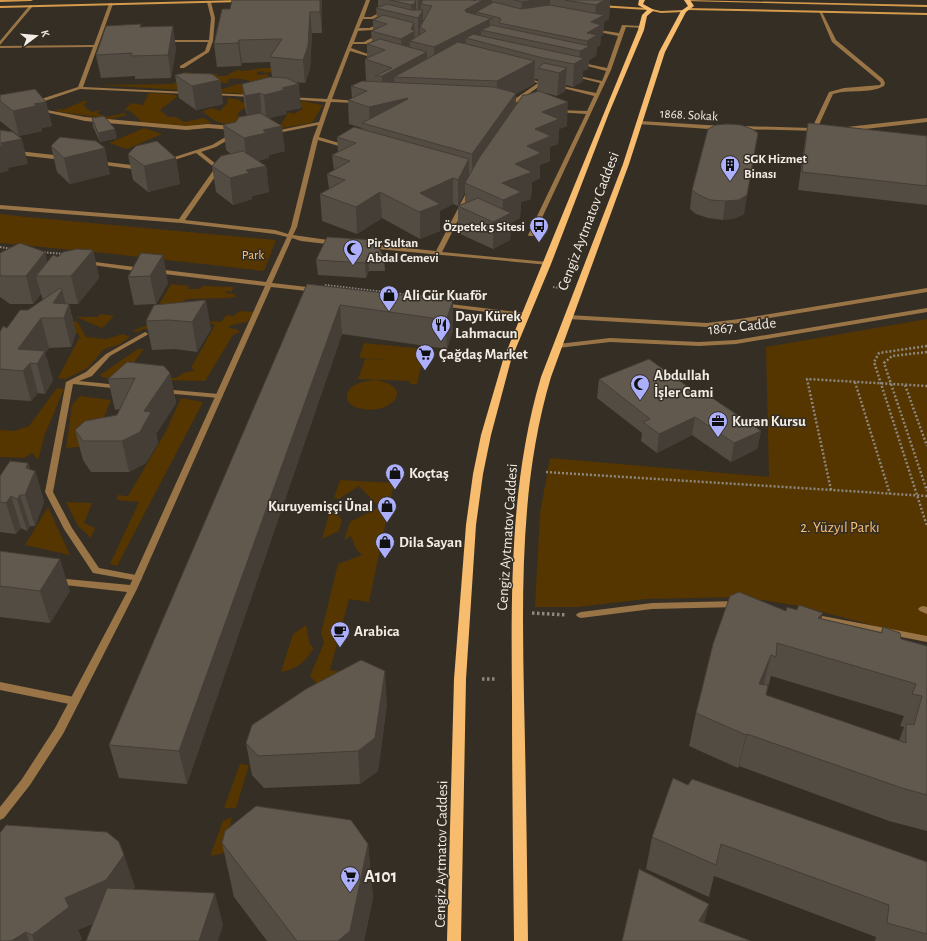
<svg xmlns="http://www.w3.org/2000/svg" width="927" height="941" viewBox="0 0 927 941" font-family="'Alegreya Sans',sans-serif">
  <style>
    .green { fill: #553500 }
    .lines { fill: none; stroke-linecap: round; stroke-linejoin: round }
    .path-far2 { stroke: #8d877f; stroke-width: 2; stroke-dasharray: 1.5 1.5; stroke-linecap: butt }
    .path-far1 { stroke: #8d877f; stroke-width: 2.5; stroke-dasharray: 2 2; stroke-linecap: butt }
    .path { stroke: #8d877f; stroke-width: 3.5; stroke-dasharray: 2.5 2.5; stroke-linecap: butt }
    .service { fill: #997446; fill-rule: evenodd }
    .minor { fill: #997446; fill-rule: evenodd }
    .tertiary { fill: #997446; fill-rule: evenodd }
    .secondary { fill: #d59a4c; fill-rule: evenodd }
    .primary { fill: #f8bc6e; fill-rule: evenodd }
    .wall { fill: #534c43; fill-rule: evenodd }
    .shaded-wall { fill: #443e37 }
    .building { fill: #61584e; stroke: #443e37; fill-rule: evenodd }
    .labels { text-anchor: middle; stroke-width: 3; stroke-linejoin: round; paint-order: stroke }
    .far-street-label { font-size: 13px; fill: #f1ece6; stroke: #352e24 }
    .far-poi-label { font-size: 13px; font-weight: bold; fill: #f1ece6; stroke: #352e24; text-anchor: start }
    .far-park-label { font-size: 13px; fill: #f9bf73; stroke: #352e24 }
    .street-label { font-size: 15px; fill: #f1ece6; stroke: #352e24 }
    .poi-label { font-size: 15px; font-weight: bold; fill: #f1ece6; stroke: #352e24; text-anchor: start }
    .park-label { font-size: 15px; fill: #f9bf73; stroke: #352e24 }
    .near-poi-label { font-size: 18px; font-weight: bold; fill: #f1ece6; stroke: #352e24; text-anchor: start }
  </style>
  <rect width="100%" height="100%" fill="#352e24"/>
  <!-- green -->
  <g class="green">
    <path d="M262,68H275L274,72L263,73V71L257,72V75L269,74L265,84C252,83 243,77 229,79L227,82L232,84L219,82L198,86L223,89L238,84H250L295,97L99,85L173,84L178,80L181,73L190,72L191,73L218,74L216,76H225L237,70L244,71Z"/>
    <path d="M149,93L170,94L178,96L160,110L168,117H176L184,122L204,118L212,123L187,126L142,122L130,111L125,110L131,103L143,105Z"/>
    <path d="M227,98L240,100L242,103L255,99V103L241,110L237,115L246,123C229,126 215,125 203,111L212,108L220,111L228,102Z"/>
    <path d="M86,100L87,102L83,105L91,112L100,110L97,113L106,117L124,113L127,115L110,119L55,111L60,109L62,110Z"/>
    <path d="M303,101L323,105L312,123L251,133L281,124L289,112L293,114L303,109L298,103Z"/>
    <path d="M144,128L162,134L127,149L109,143Z"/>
    <path d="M0,214L27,217L276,240L264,271L104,253L0,243Z"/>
    <path d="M171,284L189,286L188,289H198L203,286L234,287L231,292L226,291V293L235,294V297L228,298L186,299L176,310L166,330L143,329L139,332L132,331L147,325Z"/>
    <path d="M239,311L254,312L247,322L231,325L228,328L236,329L240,332L233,335L205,381L110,379L102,377L100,375L138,349H144L132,365L163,378H176L185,372L195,371L191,368L215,325L209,323L213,321L221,322L226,315L234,316Z"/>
    <path d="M101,314L114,316L102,328L76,317H97Z"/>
    <path d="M927,319V640L804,607L743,597L646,599L577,607H535L540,513L550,458L769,477L766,347Z"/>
    <path d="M75,321L79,324L86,337L106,339L123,334L130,337L118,345L104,349L88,368L65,379L58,378L80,336L73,330L64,329Z"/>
    <path d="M364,343L425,349L417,384H410V381L358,379L365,359L392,360L359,358Z"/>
    <path d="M375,380C419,387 389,417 359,408C343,404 343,390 357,384C363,381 369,381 375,380Z"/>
    <path d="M57,388L64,389L45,434L38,460L32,453L24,458L0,457V430L14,431L29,426Z"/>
    <path d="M80,396L111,400L92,446L66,448L72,405Z"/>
    <path d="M181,398L203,402L117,566L110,564L139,502L117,500V495L128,496L165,433Z"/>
    <path d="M340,480L394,483L369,602L349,599L330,670L349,673L317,684L310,676L324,643L321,633L338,564L362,555L356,549L351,536L344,540L350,522L379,507L359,486L339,499L334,498Z"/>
    <path d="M66,502L92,503L84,523L95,528L91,538L78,526Z"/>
    <path d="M331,506L342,520L339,531L322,539Z"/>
    <path d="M48,507L70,555L25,545Z"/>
    <path d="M306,625L310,645L314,648C303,663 300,668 281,672L293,634Z"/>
    <path d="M240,764L249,765L236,808H224Z"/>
    <path d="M232,817L224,853L210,856L223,821Z"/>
  </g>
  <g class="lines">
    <!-- path-far2 -->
    <g class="path-far2">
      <path d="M0,247L12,249"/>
      <path d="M41,252L64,254"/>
      <path d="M325,285L435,298"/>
      <path d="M553,287L565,289"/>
    </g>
    <!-- path-far1 -->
    <g class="path-far1">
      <path d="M927,346L879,353L874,362L927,526"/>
      <path d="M927,352L892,356L884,363L927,491"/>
      <path d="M855,382L890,494"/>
      <path d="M905,385L927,446"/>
      <path d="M546,472L927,496"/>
      <path d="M831,490L807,379L927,386"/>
    </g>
    <!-- path -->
    <g class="path">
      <path d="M532,613L567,615"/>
      <path d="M482,679H497"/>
    </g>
    <!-- service -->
    <g class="service">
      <path d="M145,332L147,333L148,334L147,335L110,356L92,376L79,381L119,385H122L123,387L122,389L73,384L53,492L72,528L99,568L141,576L142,578L141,580L138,581L93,573L64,529L45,492L66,382L86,372L106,354Z"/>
      <path d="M161,389L219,394L223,396L219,398L164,393H161L160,391Z"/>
      <path d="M0,682L74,697L78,698L79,701L78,704L74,705L0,690Z"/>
    </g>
    <!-- minor -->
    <g class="minor">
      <path d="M366,0H370L364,17H371L385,10L388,11L373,19H363L359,28H369L382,23L384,24L372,30L358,31L354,42H364L379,34L383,35L367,44H353L351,48L379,58L377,59L350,51L332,99L357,101L359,102L357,103L331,102L319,137L349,146L346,148L318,140L297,227L293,235L335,241L338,243L335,245L301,241L292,238L272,283L316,288L319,290L316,292L271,287L137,589L63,734L30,785L4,818L0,820V807L22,779L55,728L127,592L56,584L53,583L52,581L53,579L56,578L130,585L265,286L156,273L153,271L156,269L266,282L287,237L275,234L181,223L0,209V205L179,219L215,168L196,153L165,163L162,161L212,145L234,132L236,133V135L216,147L201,152L221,168L185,220L275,230L288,234L291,227L313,138L318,125L273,134L270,132L319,122L326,102L289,99L287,98L289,97L327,99Z"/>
      <path d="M209,1L211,2L215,18L213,41L209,52L184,68H180V66L205,51L208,42H165L163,41L165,40H209L211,18L207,2Z"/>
      <path d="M111,3L113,4L83,87L188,92L190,93V94L80,89L36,104H32V102L78,87L93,47L0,48V46L94,45L109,4Z"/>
      <path d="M30,5L33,6L0,45V41Z"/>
      <path d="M819,11L822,12L836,40L883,79L885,83L884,86C870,94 849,89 833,94L817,129L820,130L819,131L739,129V127L741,126L812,128L829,92L844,88L880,85L881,83L879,81L832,42Z"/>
      <path d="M622,25L642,26L644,27L642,28L626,27L611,70L534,235L533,236H529L528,235L586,114L557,112L555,111L557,110L587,111L594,96L555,86L557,85L596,93L600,83L572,76L574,75L602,81L606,71L576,63L578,62L607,68L618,36L590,30L592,29L619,33Z"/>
      <path d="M522,77L544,83L510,107H506V105L538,83L522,79Z"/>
      <path d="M209,93L254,95L256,96L254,97L211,95H209Z"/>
      <path d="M36,108L85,117L186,126L208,124L233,126L236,128L233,130L208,128L186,130L85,121L36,110Z"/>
      <path d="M927,118V122L847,131L844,129L847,127Z"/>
      <path d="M640,121L723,126L726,128L723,130L638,124V122Z"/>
      <path d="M0,149L63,156L66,158L63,160L0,153Z"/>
      <path d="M98,161L140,166L143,168L140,170L96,164V162Z"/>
      <path d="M469,191L472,193L442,252L547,262L550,264L549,265L367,248L364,246L367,244L436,251L466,193Z"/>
      <path d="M87,261L143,268L146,270L143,272L85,264L84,263Z"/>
      <path d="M442,303L525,313L528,315L525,317L440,306L439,305Z"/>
      <path d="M738,601L741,602L743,604L741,606L738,607L652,609L581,618L578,617L576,615L578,613L581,612L652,603Z"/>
      <path d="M923,606L927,607V614L920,611L918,609L920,607Z"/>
      <path d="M812,614L927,636V642L809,619L807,617L809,615Z"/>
    </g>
    <!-- tertiary -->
    <g class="tertiary">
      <path d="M927,288V292L739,323L707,327L568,319L565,317L568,315L707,323L739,319Z"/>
      <path d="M927,308V312L736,344L699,346L610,342L558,348L555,346L558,344L610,338L699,342L736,340Z"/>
    </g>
    <!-- secondary -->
    <g class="secondary">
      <path d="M0,0H33L31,1L0,2Z"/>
      <path d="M242,0L243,1L241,2L0,8V6Z"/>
      <path d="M684,0L927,5V7L686,1Z"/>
      <path d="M600,5L647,8L661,11L684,10L686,11L684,12L661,13L647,10L599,7Z"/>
      <path d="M686,8L927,13V15L687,10Z"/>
    </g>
    <!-- primary -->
    <g class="primary">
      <path d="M639,0H645L643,4L654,10L647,16L644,30L609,113L551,264L511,360L491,435L483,474L476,525L466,679L461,941H447L454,679L466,525L473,474L481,435L503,360L638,30L642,15L647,10L638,5Z"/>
      <path d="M684,0H690L694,6L686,12L665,52L629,164L551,377C520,481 522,591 524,699C526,779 527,860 528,941H514C513,860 512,779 512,699C511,591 510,481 541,377L623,164L659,52L681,11L688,6Z"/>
    </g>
  </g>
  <!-- wall -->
  <g class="wall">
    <path d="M378,0H610L609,19L604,22L603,35L601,36L600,45L597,47L596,56L589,60L588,69L583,71V81L573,87L566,85L565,91L557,96L546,93L567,126L559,129L558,144L550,147V161L540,165V178L532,182L531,199L521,202L520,218L511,223L510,240L493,249L458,233V206L465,203V192L458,206L453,204L440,211V231L420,239L382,218L357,234L322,221L320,194L329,189L327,174L334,170L332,155L338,152L337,137L363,130L362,128L349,124L348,100L352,98L351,86L366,81L365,59L367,58V44L372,42L371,31L373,30V20L377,18L376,8L378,7ZM535,79H538L537,91L526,95L516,106V94L534,84Z"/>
    <path d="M322,4V33H312L310,69L305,83L295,82L301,108L286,111L287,114L269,118L285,151L269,155V158L258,161L266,166L269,192L252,196V199L233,205L216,192L212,166L231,154L226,150L223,125L236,122L247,116L245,108L242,84L272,77L270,62L242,63L241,66L217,67L214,44Z"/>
    <path d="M141,24V27L176,48L171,78L135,79V76L101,78L96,55Z"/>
    <path d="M175,75L220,80L223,104L196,110L179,98Z"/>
    <path d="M0,95L46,102L52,126L42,128V131L19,136L0,121Z"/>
    <path d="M92,118L117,138L100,142L93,127Z"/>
    <path d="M808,123L927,136V205L798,190L805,141Z"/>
    <path d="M708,129L744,214L736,218L723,220L708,218L696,214L690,209L692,190Z"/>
    <path d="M51,146L110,174L70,184L57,172Z"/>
    <path d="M128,154L176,158L180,184L148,192L133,180Z"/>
    <path d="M327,237L384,257L385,271H369L366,278L318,275L316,260Z"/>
    <path d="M93,250L99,278L78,304H69L76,333L71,347L49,348L45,353L53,380L45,394L38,393L31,401L0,399V332L7,328L28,310L43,300L41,294L33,304H10L0,297V253L45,252L47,262L58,257Z"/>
    <path d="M141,253L168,283L156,304L134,305L128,277Z"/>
    <path d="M307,284L453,301V330L447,349L342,334L187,784L119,778L109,745Z"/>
    <path d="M154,305L211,329L197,352L175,349L152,350L146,321Z"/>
    <path d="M170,373L176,403L156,434L158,443L146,463L129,472H91L83,460L75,430L117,415L120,409L115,410L108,379Z"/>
    <path d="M599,379L698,394L761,431L757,449L731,462L692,435L657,453L641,441L642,433L597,398Z"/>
    <path d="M28,463L30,469L35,471L44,502L35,526H30L27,531L21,528L16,534L0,532V476Z"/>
    <path d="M0,551L70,591L50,623L0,617Z"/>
    <path d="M786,611L881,632L883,627L901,639L927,646V831L889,821L739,766L738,768L689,746L696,713ZM771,676L904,716L900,726L904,727L899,741L766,695Z"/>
    <path d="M387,704L378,771L360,784L264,788L252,775L246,743Z"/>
    <path d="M688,785L927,862V941H875L876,937L714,876L709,897L646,869L652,837Z"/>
    <path d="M222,843L368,844L373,898L364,941H267L234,897Z"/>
    <path d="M135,887L133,889L223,925L94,923L78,930L82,939L79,941H0Z"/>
  </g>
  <!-- shaded-wall -->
  <g class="shaded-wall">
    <path d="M320,0H322V33L320,12Z"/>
    <path d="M416,0V18L412,17L411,5Z"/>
    <path d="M418,0H425L421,4V8L418,15Z"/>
    <path d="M474,0H492L491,16L476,12V26L490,19L489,32L481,30V42L466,38V54L435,70L434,47L465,10Z"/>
    <path d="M534,0H550L549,20L521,23L522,2Z"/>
    <path d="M605,0H610L609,19L604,22L603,35L601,36L600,45L597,47L596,56L589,60L588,69L583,71V81L573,87L574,64L579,61L580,51L587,48V33L591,22L595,20L596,5Z"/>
    <path d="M423,10V29L420,27V37L418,40V18Z"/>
    <path d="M310,12L312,33L310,69L305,83L303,60Z"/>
    <path d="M414,23L415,42L410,41V56L402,61L401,39L411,29Z"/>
    <path d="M173,26L176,48L171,78L168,55Z"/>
    <path d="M239,40L242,63L241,66L238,43Z"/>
    <path d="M427,52V74L394,77L395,93L383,99L382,76Z"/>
    <path d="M535,61L534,84L516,94L515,117L472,179V154L496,105L497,81Z"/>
    <path d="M567,68L565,91L557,96L559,73Z"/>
    <path d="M220,80L223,104L196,110L192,86Z"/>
    <path d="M299,84L301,108L286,111L287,114L266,119L264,95L282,88Z"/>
    <path d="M260,93L262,117L248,120L245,96Z"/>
    <path d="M408,98V122L370,125L369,107Z"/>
    <path d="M46,102L52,126L42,128V131L19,136L13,111L34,104Z"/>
    <path d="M568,102L567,126L559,129L558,144L550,147V161L540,165V178L532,182L531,199L521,202L520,218L511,223L510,240L493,249V222L502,218L503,200L502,183L527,146L535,129L542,112Z"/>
    <path d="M282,126L285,151L269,155V158L247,164L244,138L263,130Z"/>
    <path d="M115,129L117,138L100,142L98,133Z"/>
    <path d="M758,133L744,214L736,218L723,220L725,201Z"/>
    <path d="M22,139L28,164L8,168L9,171L0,173V146L1,143Z"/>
    <path d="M105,148L110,174L70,184L64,158Z"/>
    <path d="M176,158L180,184L148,192L144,166Z"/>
    <path d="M469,159V185L465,183V192L458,206V180Z"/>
    <path d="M266,166L269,192L252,196V199L233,205L230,178L246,170Z"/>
    <path d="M453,178V204L440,211V231L420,239V193Z"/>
    <path d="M380,192L382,218L357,234L356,207Z"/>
    <path d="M93,250L99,278L78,304L71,276Z"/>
    <path d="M45,252L51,276H36L41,294L33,304L26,276Z"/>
    <path d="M163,255L168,283L156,304L150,276Z"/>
    <path d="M368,256L369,271L366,278L365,263Z"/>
    <path d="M62,290L67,309L69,304L76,333L71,347L64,318L53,303Z"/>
    <path d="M206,300L211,329L197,352L192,322Z"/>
    <path d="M453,301V330L447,349L446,320Z"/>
    <path d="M340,305L342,334L187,784L179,751Z"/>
    <path d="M41,318L49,348L45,353L53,380L45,394L37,364L30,363L38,393L31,401L23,371L18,349Z"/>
    <path d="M170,373L176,403L156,434L158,443L146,463L129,472L122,441L144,411Z"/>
    <path d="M695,417L692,435L657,453L659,434Z"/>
    <path d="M761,431L757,449L731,462L734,443Z"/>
    <path d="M28,463L32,477L35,471L44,502L35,526L25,495L26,468Z"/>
    <path d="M20,495L30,526L27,531L17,499Z"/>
    <path d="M11,496L21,528L16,534L6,503Z"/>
    <path d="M60,559L70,591L50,623L40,591Z"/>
    <path d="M823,613L814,646L818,618Z"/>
    <path d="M771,655L763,687L759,684Z"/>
    <path d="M385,671L387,704L378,771L360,784L358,751Z"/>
    <path d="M747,734L739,766L738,768L746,735Z"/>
    <path d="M368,844L373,898L364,941H338Z"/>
    <path d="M124,855L135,887L117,912L78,930L82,939L79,941H34L32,935L65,898Z"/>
    <path d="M215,893L223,925L218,941H199Z"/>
    <path d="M709,904L701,936L699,921Z"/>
    <path d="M26,932L29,941H11Z"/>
  </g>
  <!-- building -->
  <g class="building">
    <path d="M232,0H320V12H310L308,46L303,60L270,57L282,39L239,40L238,43L214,44L222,9H230Z"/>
    <path d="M390,0H416L414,4L411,5Z"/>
    <path d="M423,0H474V1L476,0H483L465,10L466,12L493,19H490L434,47L410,41L426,31L420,27L432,6L421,4Z"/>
    <path d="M514,0H534L522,2Z"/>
    <path d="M564,0H605L596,5Z"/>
    <path d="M494,2L521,9L550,5L604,15L591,22L601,25L587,33L597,35L587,41L499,23L501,19L500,18L476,12Z"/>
    <path d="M387,4L411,10H423L418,18L376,8Z"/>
    <path d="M383,15L414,23L411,29L415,31L401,39L371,31L387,24L373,20Z"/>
    <path d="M141,24L140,27L173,26L168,55L131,56L132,53L96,55L106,26Z"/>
    <path d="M492,25L590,46L580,51L481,30Z"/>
    <path d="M473,34L584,58L574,64L543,58L466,38Z"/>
    <path d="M380,39L427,52L382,76H375L392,68L365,59L385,50L367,44Z"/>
    <path d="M458,42L535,61L497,81L394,77Z"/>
    <path d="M544,63L567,68L559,73L538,68Z"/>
    <path d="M184,73L212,74L220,80L192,86L175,75Z"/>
    <path d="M270,77L287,78L299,84L282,88L284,90L264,95L260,93L245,96L242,84Z"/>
    <path d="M362,81L494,87L516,93L472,154L362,123L408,99V98L369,107L348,100L367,91L351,86Z"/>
    <path d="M35,89L46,102L34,104L36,106L13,111L0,101V95Z"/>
    <path d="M539,91L568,102L542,112L559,119L535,129L551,136L527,146L541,153L515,164L532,172L502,183L521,192L503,200L465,183L479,158L523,95H526Z"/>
    <path d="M260,113L282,126L263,130L266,133L244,138L223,125L236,122L239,117Z"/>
    <path d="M104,116L115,129L98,133L92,118Z"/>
    <path d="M808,123L927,136V186L802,172Z"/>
    <path d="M727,124L741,125L752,129L758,133L747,195L739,200L725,201L710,200L699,195L692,190L708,129L716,125Z"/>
    <path d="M354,127L469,159L458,180L453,178L420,193L440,204L419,212L380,192L356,207L320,194L345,180L327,174L350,161L332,155L356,143L337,137Z"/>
    <path d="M0,130L13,132L22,139L1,143L3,146H0Z"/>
    <path d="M60,137L96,141L105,148L64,158L51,146Z"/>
    <path d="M157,141L176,158L144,166L128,154L136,146Z"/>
    <path d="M243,151L266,166L246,170L249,173L230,178L212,166L221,156Z"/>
    <path d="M478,198L511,213L493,222L458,206Z"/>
    <path d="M327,237L374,240L384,257L368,256L365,263L316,260Z"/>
    <path d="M20,243L45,252L26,276H2L0,275V253Z"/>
    <path d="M77,249L93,250L71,276H36L53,255L58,257L63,252Z"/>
    <path d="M141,253L163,255L150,276L128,277Z"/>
    <path d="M307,284L453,301L446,320L340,305L179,751L109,745Z"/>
    <path d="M60,288L62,290L53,303L69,304L64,318H41L18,349L45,351L37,364L30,363L23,371L0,369V332L3,326L7,328L20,310H28Z"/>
    <path d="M206,300L192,322L169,320L146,321L154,305Z"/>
    <path d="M649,359L698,394L702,391L761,431L734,443L695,417L659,434L643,422L650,419L599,379Z"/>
    <path d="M127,362L164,366L170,373L144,411L151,412L140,432L122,441H83L75,430L85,421L117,415L135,378L108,379Z"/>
    <path d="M10,461L28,463L26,468L35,471L25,495H20L17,499L11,496L6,503L0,502V476Z"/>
    <path d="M0,551L60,559L40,591L0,586Z"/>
    <path d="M739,592L786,611L787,607L797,610L799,605L823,613L818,618L882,633L883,627L900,633L901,639L927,646V795L902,788L747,734L746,735L696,713L713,644L730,596ZM777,643L916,684L912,694L922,696L914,725L906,724V743L766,695L768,685L759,684L771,655L776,657Z"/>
    <path d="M361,660L385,671L375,738L358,751L258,756L246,743L252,725L306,689Z"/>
    <path d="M673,778L688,785L692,779L927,862V934L887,923L889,905L721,844L716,865L652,837Z"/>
    <path d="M256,806L351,820L368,844L350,931L338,941H297L222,843L225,831Z"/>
    <path d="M6,825L107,832L119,842L124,855L106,880L65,898L69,907L32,935L26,932L11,941H0V833Z"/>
    <path d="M639,869L709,904L699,921L751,941H622Z"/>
    <path d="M107,888L215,893L199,941H86Z"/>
  </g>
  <!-- icons -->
  <defs>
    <symbol id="building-pin" viewBox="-11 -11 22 30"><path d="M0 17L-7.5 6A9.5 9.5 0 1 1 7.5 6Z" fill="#acaffb" stroke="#352e24"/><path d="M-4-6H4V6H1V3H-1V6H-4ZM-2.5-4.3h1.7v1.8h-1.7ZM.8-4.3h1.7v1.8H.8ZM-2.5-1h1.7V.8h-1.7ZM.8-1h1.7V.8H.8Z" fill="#111"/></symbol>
    <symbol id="bus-pin" viewBox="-11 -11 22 30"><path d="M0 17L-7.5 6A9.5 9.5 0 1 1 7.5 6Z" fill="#acaffb" stroke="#352e24"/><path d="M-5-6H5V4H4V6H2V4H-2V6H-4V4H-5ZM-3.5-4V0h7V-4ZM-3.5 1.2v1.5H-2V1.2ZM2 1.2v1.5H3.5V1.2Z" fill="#111"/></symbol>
    <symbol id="mosque-pin" viewBox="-11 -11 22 30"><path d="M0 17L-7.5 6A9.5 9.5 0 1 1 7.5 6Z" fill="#acaffb" stroke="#352e24"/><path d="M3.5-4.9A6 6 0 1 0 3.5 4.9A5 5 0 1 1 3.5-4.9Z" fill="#111"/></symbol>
    <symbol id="shop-pin" viewBox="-11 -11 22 30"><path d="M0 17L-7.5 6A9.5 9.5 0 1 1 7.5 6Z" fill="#acaffb" stroke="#352e24"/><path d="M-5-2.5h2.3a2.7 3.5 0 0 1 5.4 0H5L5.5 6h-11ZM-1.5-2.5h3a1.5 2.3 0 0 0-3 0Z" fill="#111"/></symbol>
    <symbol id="restaurant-pin" viewBox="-11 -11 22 30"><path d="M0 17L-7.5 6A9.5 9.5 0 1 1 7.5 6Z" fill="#acaffb" stroke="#352e24"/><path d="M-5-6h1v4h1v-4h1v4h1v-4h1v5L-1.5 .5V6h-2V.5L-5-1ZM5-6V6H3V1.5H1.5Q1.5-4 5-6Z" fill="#111"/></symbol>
    <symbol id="supermarket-pin" viewBox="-11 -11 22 30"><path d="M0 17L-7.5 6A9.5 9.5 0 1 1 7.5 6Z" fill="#acaffb" stroke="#352e24"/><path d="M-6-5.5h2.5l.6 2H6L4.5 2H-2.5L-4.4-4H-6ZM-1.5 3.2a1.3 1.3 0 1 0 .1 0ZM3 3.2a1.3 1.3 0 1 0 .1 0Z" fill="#111"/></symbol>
    <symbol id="office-pin" viewBox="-11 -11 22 30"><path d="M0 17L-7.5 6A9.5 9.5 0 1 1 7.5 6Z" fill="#acaffb" stroke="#352e24"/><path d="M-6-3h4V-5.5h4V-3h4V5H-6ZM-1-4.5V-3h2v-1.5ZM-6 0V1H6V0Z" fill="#111"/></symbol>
    <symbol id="cafe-pin" viewBox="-11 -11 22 30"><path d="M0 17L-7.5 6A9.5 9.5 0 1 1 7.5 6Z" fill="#acaffb" stroke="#352e24"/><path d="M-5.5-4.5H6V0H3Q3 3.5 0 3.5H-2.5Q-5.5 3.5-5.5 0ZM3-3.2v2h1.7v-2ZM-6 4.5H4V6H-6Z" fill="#111"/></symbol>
  </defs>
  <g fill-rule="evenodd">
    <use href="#building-pin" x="719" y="154" width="22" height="30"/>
    <use href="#bus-pin" x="528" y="215" width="22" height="30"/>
    <use href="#mosque-pin" x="342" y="238" width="22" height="30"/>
    <use href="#shop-pin" x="378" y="284" width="22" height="30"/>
    <use href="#restaurant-pin" x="430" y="314" width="22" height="30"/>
    <use href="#supermarket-pin" x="414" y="343" width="22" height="30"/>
    <use href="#mosque-pin" x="629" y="373" width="22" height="30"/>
    <use href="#office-pin" x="707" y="410" width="22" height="30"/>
    <use href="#shop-pin" x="384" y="462" width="22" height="30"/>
    <use href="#shop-pin" x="376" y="495" width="22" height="30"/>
    <use href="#shop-pin" x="374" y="531" width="22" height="30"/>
    <use href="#cafe-pin" x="329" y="620" width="22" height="30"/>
    <use href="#supermarket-pin" x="339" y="865" width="22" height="30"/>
  </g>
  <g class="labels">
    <!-- far-street labels -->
    <g class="far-street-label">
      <text transform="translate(689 114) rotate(3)" y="5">1868. Sokak</text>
    </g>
    <!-- far-poi labels -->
    <g class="far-poi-label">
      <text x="744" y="163">SGK Hizmet<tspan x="744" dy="15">Binası</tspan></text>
      <text x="525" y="231" text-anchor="end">Özpetek 5 Sitesi</text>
      <text x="367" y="247">Pir Sultan<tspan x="367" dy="15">Abdal Cemevi</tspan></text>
    </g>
    <!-- far-park labels -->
    <g class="far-park-label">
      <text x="253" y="259">Park</text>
    </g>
    <!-- street labels -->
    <g class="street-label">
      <text transform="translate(588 221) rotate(-69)" y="5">Cengiz Aytmatov Caddesi</text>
      <text transform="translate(742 326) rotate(-6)" y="5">1867. Cadde</text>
      <text transform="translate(507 537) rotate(-86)" y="5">Cengiz Aytmatov Caddesi</text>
      <text transform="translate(441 854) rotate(-89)" y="5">Cengiz Aytmatov Caddesi</text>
    </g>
    <!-- poi labels -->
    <g class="poi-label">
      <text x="403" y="300">Ali Gür Kuaför</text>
      <text x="455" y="321">Dayı Kürek<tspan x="455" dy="17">Lahmacun</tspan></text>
      <text x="439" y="359">Çağdaş Market</text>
      <text x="654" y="380">Abdullah<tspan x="654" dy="17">İşler Cami</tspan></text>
      <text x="732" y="426">Kuran Kursu</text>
      <text x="409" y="478">Koçtaş</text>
      <text x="373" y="511" text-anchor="end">Kuruyemişçi Ünal</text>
      <text x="399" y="547">Dila Sayan</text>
      <text x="354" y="636">Arabica</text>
    </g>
    <!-- park labels -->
    <g class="park-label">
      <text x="840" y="532">2. Yüzyıl Parkı</text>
    </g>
    <!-- near-poi labels -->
    <g class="near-poi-label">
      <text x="364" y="882">A101</text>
    </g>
  </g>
  <!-- north arrow -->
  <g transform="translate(36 36) rotate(74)" stroke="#352e24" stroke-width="3" paint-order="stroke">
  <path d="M0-3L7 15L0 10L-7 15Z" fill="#f1ece6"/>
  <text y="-6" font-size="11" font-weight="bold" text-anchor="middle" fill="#f1ece6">K</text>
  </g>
</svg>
